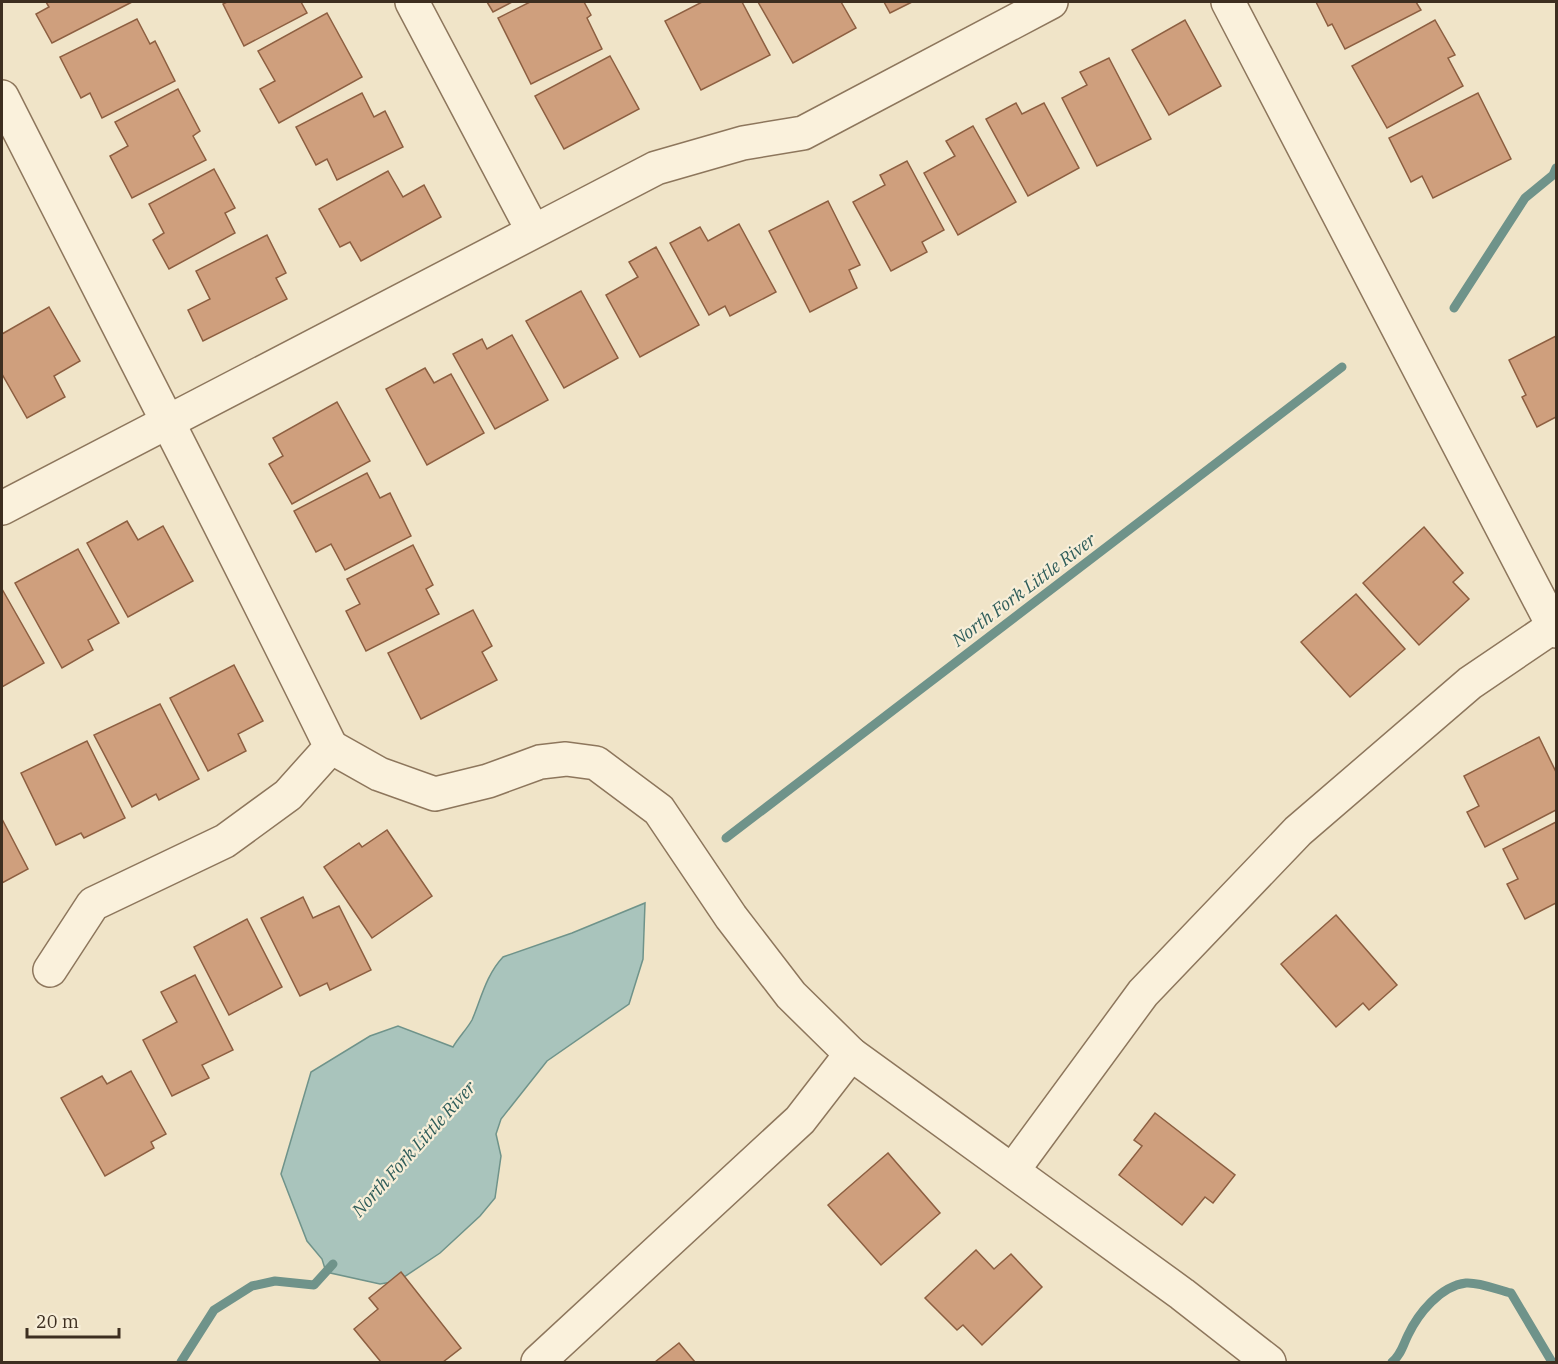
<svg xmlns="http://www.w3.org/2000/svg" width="1558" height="1364" viewBox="0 0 1558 1364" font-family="'IBM Plex Serif',serif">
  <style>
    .water { fill: #a9c4bc; stroke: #6f938a; stroke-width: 1.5 }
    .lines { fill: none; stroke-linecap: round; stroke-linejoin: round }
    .stream { stroke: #6f938a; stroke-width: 9 }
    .building { fill: #cf9f7d; stroke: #8d5f41; stroke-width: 1.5 }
    .minor-casing { stroke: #8d765c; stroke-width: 36 }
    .minor { stroke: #faf1dc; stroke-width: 33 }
    .labels { text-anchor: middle; stroke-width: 4.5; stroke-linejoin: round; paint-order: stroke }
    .water-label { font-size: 18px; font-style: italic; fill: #2f5d5a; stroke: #f7eed8 }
  </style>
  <rect width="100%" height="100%" fill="#f0e4c8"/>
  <!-- water -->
  <path class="water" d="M645,903L643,959L629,1004L547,1061L501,1119L496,1134L501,1156L495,1198L480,1216L440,1253L398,1281L380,1284L326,1272L322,1259L307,1241L281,1174L311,1072L370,1036L398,1026L453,1047C458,1038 467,1029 472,1020C481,999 486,975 503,957L572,933Z"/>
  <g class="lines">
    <!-- stream -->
    <g class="stream">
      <path d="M1454,308L1525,198L1553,175L1556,168"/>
      <path d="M726,838L1342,367"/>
      <path d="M181,1362L214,1310L252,1286L275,1281L314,1285L333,1264"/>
      <path d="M1392,1362C1401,1355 1403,1345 1408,1335C1418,1314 1440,1286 1466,1283C1480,1282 1498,1290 1511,1293L1552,1362"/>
    </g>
  </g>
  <!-- building -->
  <g class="building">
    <path d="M46,2H132L52,43L36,14L49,7Z"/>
    <path d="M227,2H301L307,13L244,46L223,4Z"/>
    <path d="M487,2H512L493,12Z"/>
    <path d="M530,2H584L591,15L587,18L602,49L531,84L498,18Z"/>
    <path d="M702,2H742L770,55L701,90L665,21Z"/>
    <path d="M758,2H841L856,28L793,63Z"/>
    <path d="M884,2H912L890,13Z"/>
    <path d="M1316,2H1416L1421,10L1345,49L1332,24L1328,26Z"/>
    <path d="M327,13L362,77L279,123L260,89L275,81L258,51Z"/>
    <path d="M137,19L150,44L155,41L175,81L102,118L90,93L81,98L60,57Z"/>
    <path d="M1185,20L1221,86L1169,115L1132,50Z"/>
    <path d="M1435,20L1455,55L1448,58L1463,86L1387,128L1352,66Z"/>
    <path d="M610,56L639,109L564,149L535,96Z"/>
    <path d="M1109,58L1151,139L1097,166L1062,98L1087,85L1080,72Z"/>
    <path d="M178,89L200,131L193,136L206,160L132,198L110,156L128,146L115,122Z"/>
    <path d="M362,93L374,117L385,111L403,147L337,180L327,159L316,165L296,127Z"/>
    <path d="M1478,93L1511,159L1433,198L1422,176L1411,182L1389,138Z"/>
    <path d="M1016,103L1022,114L1044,103L1079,168L1028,196L986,119Z"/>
    <path d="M973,126L1016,202L958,235L924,173L955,156L946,141Z"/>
    <path d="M907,161L944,230L922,242L927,252L891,271L853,202L885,185L880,175Z"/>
    <path d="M214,169L235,208L225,213L235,233L169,269L153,240L164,233L149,204Z"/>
    <path d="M388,171L403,197L424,185L441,217L361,261L350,242L340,247L319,209Z"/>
    <path d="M828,201L860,265L849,270L857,288L810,312L769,231Z"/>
    <path d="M739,224L776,292L730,316L725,306L709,315L670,243L700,227L708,241Z"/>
    <path d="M267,235L286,273L276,278L287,299L203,341L188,310L210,299L196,271Z"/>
    <path d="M656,247L699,325L640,357L606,295L638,277L629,262Z"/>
    <path d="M581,291L618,358L564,388L526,321Z"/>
    <path d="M49,307L80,361L54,376L65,397L27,418L2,374V334Z"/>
    <path d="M512,335L548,400L495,429L453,354L482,339L487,349Z"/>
    <path d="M1556,336V417L1537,427L1522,397L1526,395L1509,360Z"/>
    <path d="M425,368L434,383L451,374L484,433L427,465L386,389Z"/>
    <path d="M337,402L370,461L292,504L269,464L283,456L273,438Z"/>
    <path d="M367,473L380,498L390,493L411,536L345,570L331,544L316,552L294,511Z"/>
    <path d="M127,521L138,540L163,526L193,581L128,617L87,543Z"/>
    <path d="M1424,527L1463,573L1453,582L1469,599L1419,645L1363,583Z"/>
    <path d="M413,545L433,585L426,589L439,614L366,651L346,611L360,604L347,579Z"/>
    <path d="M78,549L119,623L88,640L93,650L62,668L15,583Z"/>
    <path d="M2,589L44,663L2,687Z"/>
    <path d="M1356,594L1405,649L1350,697L1301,642Z"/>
    <path d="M473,610L492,646L482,652L497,680L421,719L388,653Z"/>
    <path d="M234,665L263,721L238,734L246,751L208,771L170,698Z"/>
    <path d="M160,704L199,779L159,800L156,794L132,807L94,735Z"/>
    <path d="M1539,737L1556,772V810L1485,847L1467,812L1479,806L1464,776Z"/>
    <path d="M87,741L125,818L84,838L81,833L56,845L21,773Z"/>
    <path d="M2,819L28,869L2,883Z"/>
    <path d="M1556,822V903L1525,919L1507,884L1518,879L1503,849Z"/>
    <path d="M387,830L432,896L372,938L324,867L359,843L362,847Z"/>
    <path d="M303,897L313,918L339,906L371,970L330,990L327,983L300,996L261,918Z"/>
    <path d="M1336,915L1397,985L1369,1010L1363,1003L1336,1027L1281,964Z"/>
    <path d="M247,919L282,987L229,1015L194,947Z"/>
    <path d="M195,975L233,1050L202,1065L209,1078L172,1096L143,1040L177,1022L161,992Z"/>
    <path d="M131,1071L166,1134L151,1142L154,1148L105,1176L61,1098L102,1076L107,1084Z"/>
    <path d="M1155,1113L1235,1175L1213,1203L1205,1197L1182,1225L1119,1175L1142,1146L1134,1140Z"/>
    <path d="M888,1153L940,1213L881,1265L828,1205Z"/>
    <path d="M976,1250L994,1269L1011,1254L1042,1287L982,1345L963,1325L957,1330L925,1298Z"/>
    <path d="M401,1272L461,1348L443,1362H381L354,1329L378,1309L369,1298Z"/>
    <path d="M679,1343L695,1362H655Z"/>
  </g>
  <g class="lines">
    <defs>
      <g id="minor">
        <path d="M412,2L532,229"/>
        <path d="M1228,2L1556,631"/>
        <path d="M2,97C112,314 224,529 331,747L288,795L225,841L93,904L50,970"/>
        <path d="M2,508L656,168L743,143L803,133L1051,2"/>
        <path d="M331,747L379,774L435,794L488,781L540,762L566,759L596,763L659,810L731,917L791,995L851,1054L1182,1294L1269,1362"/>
        <path d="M1013,1170L1143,993L1298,831L1470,683L1554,626"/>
        <path d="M538,1362L800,1120L851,1054"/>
      </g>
    </defs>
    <!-- minor casing -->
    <use href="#minor" class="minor-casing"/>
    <!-- minor -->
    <use href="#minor" class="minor"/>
  </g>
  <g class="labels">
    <!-- water labels -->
    <g class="water-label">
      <text transform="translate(1024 590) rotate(-37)" y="6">North Fork Little River</text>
      <text transform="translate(414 1149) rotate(-48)" y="6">North Fork Little River</text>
    </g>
  </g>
  <!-- border -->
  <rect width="1558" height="1364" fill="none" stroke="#3d2e20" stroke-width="6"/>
  <!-- scale -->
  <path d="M27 1328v9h92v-9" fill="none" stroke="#3d2e20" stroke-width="3"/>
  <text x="36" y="1328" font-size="18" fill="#3d2e20" stroke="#f7eed8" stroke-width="4.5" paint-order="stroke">20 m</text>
</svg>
